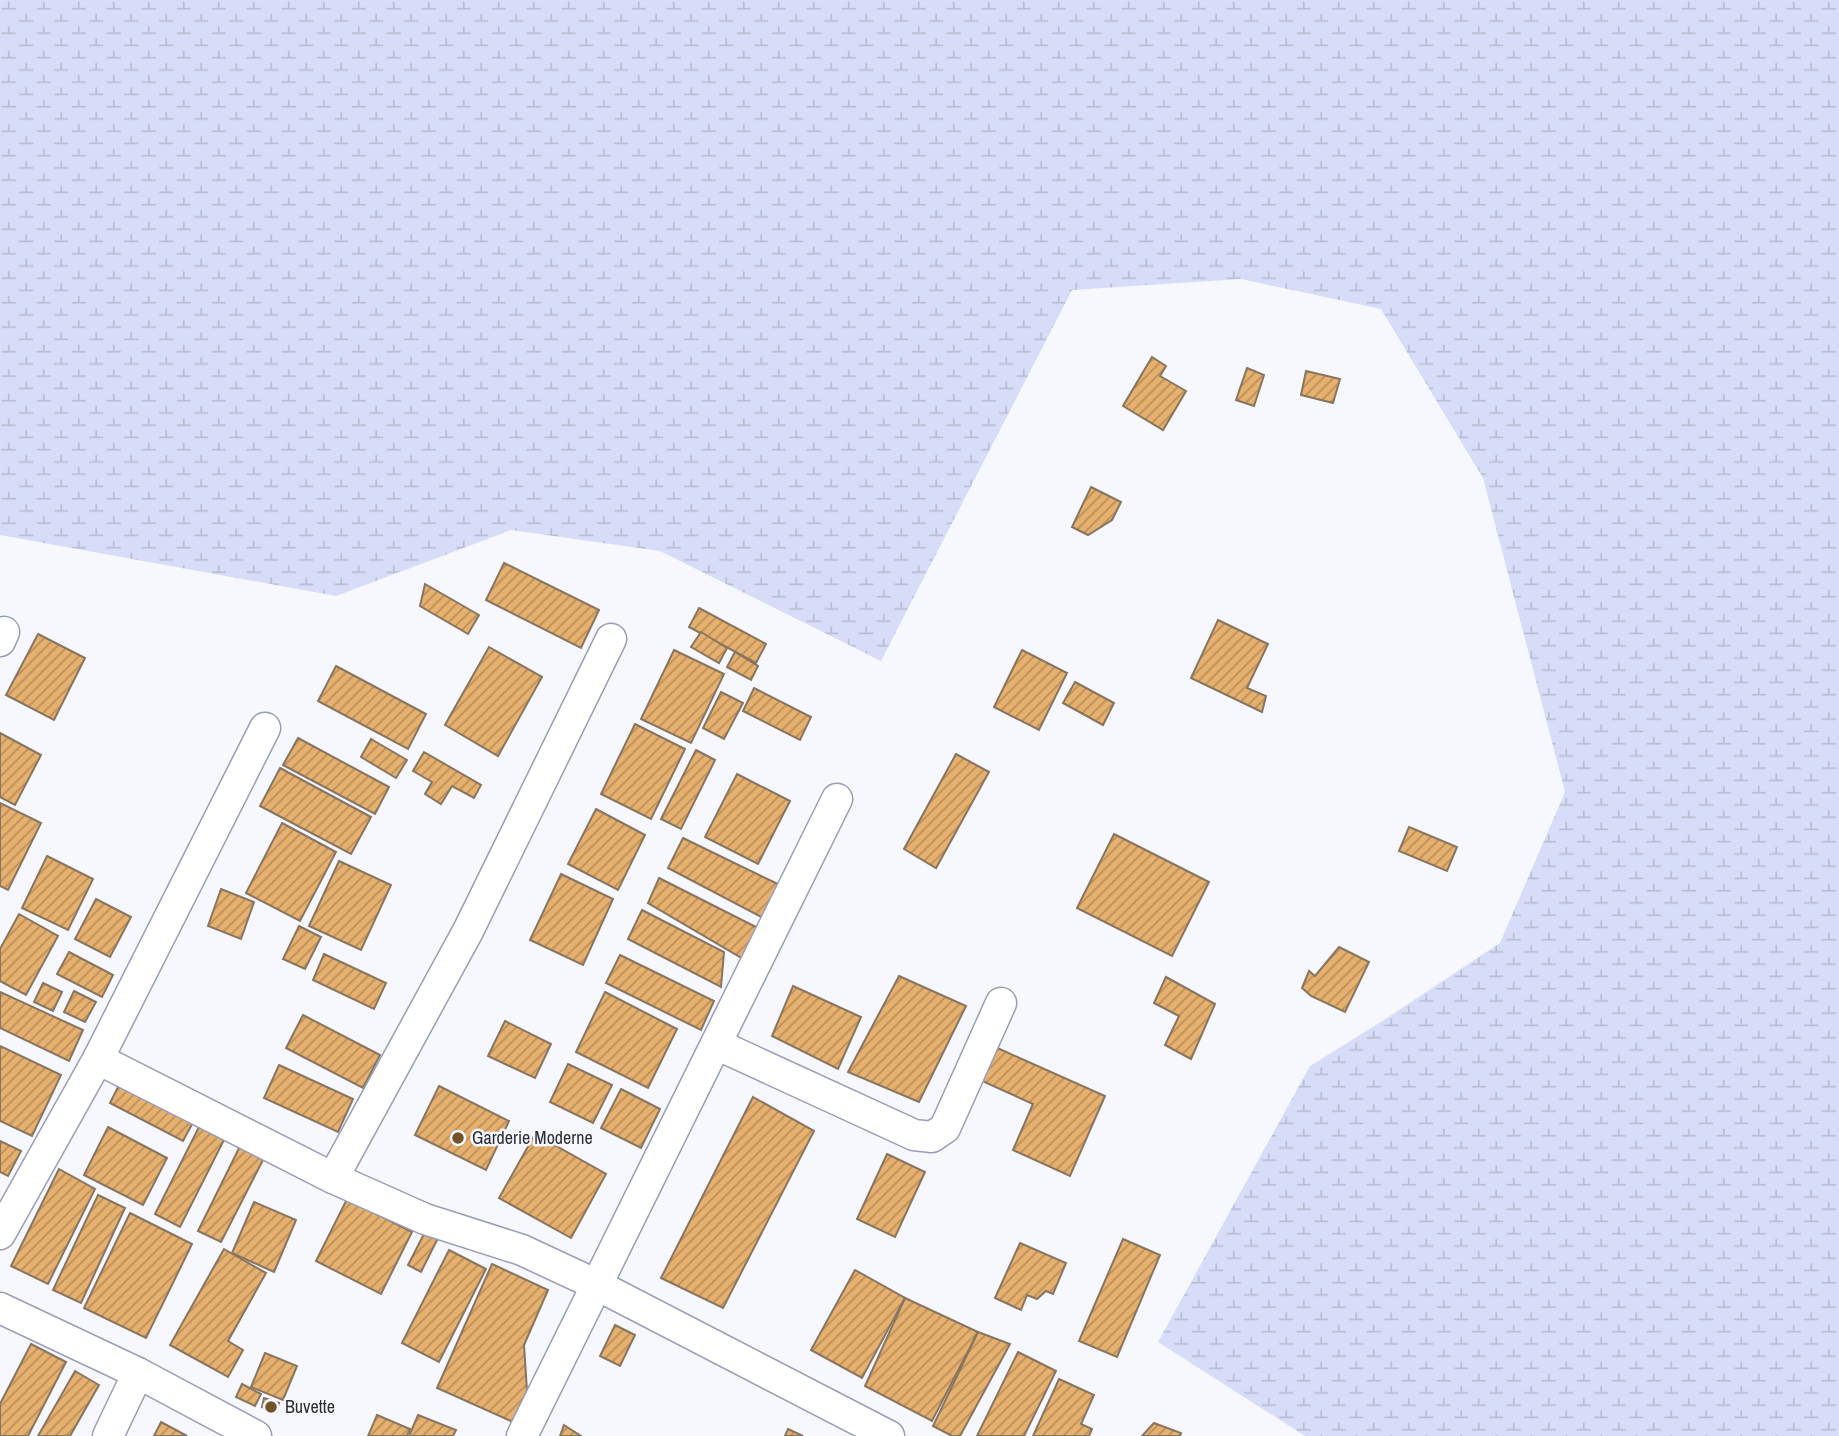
<svg xmlns="http://www.w3.org/2000/svg" width="1839" height="1436" viewBox="0 0 1839 1436" font-family="'Archivo Narrow',sans-serif">
  <style>
    .wetland { fill: url(#wetland-marsh) }
    .building { fill: url(#building-hatch); stroke: #877560; stroke-width: 2 }
    .lines { fill: none; stroke-linecap: round; stroke-linejoin: round }
    .minor-casing { stroke: #999eb8; stroke-width: 33 }
    .minor { stroke: #fff; stroke-width: 30 }
    .poi-dot { fill: #74532a; stroke: #f7f8fe; stroke-width: 2.5 }
    .labels { text-anchor: middle; stroke-width: 5; stroke-linejoin: round; paint-order: stroke }
    .poi-label { font-size: 18px; fill: #2a2c37; stroke: #f7f8fe; text-anchor: start }
  </style>
  <defs>
    <pattern id="wetland-marsh" width="20" height="14" patternUnits="userSpaceOnUse" patternTransform="scale(1.75)"><rect width="20" height="14" fill="#d7ddf8"/><path d="M1 5h8M5 5V1M11 12h8M15 12V8" fill="none" stroke="#b9bed5"/></pattern>
    <pattern id="building-hatch" width="6" height="6" patternUnits="userSpaceOnUse" patternTransform="scale(1.75)"><rect width="6" height="6" fill="#e6b06e"/><path d="M-1 1l2-2M0 6l6-6M5 7l2-2" fill="none" stroke="#bb8f5b"/></pattern>
  </defs>
  <rect width="100%" height="100%" fill="#f7f8fe"/>
  <!-- wetland -->
  <path class="wetland" d="M0,0H1839V1436H1305L1158,1342L1310,1066L1384,1020L1500,943L1565,792L1483,478L1381,309L1241,279L1072,290L881,661L660,551L511,530L336,596L0,535Z"/>
  <!-- building -->
  <g class="building">
    <path d="M1152,357L1166,366L1160,376L1186,391L1163,430L1123,406Z"/>
    <path d="M1247,368L1264,375L1254,406L1236,400Z"/>
    <path d="M1306,371L1340,379L1333,403L1301,395Z"/>
    <path d="M1091,487L1121,502L1112,520L1088,535L1072,527Z"/>
    <path d="M504,563L599,610L581,648L486,600Z"/>
    <path d="M425,584L479,615L468,634L420,606Z"/>
    <path d="M699,608L766,644L756,663L689,627Z"/>
    <path d="M1218,620L1268,644L1247,688L1266,696L1262,712L1191,678Z"/>
    <path d="M701,632L727,648L719,663L691,647Z"/>
    <path d="M38,634L85,658L54,720L6,695Z"/>
    <path d="M489,647L542,677L498,756L445,725Z"/>
    <path d="M674,650L724,674L691,743L641,719Z"/>
    <path d="M1022,650L1067,673L1039,730L994,707Z"/>
    <path d="M735,652L758,666L751,680L727,667Z"/>
    <path d="M336,666L426,714L408,749L318,701Z"/>
    <path d="M1075,682L1114,703L1103,725L1063,703Z"/>
    <path d="M754,688L811,717L800,740L743,711Z"/>
    <path d="M721,692L743,703L724,739L703,728Z"/>
    <path d="M635,724L685,749L651,819L601,794Z"/>
    <path d="M0,733L41,755L15,805L0,797Z"/>
    <path d="M298,738L389,787L375,814L283,765Z"/>
    <path d="M371,739L407,760L396,778L361,757Z"/>
    <path d="M696,750L715,760L681,829L661,819Z"/>
    <path d="M424,752L481,785L474,798L452,786L441,804L425,794L432,782L413,771Z"/>
    <path d="M956,754L989,772L936,868L904,849Z"/>
    <path d="M280,768L371,817L351,854L260,806Z"/>
    <path d="M737,774L790,801L758,864L705,837Z"/>
    <path d="M0,803L41,823L8,890L0,886Z"/>
    <path d="M596,809L645,835L618,890L568,864Z"/>
    <path d="M282,823L336,852L300,921L246,893Z"/>
    <path d="M1409,827L1457,847L1447,871L1399,851Z"/>
    <path d="M1114,834L1209,882L1172,956L1077,908Z"/>
    <path d="M683,838L782,886L765,919L668,868Z"/>
    <path d="M47,856L93,879L68,930L22,908Z"/>
    <path d="M339,861L391,885L361,950L309,926Z"/>
    <path d="M561,874L613,899L583,965L530,940Z"/>
    <path d="M659,878L758,928L745,960L648,903Z"/>
    <path d="M221,889L254,902L241,939L208,926Z"/>
    <path d="M96,899L131,917L110,957L75,939Z"/>
    <path d="M642,910L724,952L721,987L628,939Z"/>
    <path d="M19,914L58,936L26,995L0,981V949Z"/>
    <path d="M299,926L321,937L305,969L283,959Z"/>
    <path d="M1339,947L1369,962L1345,1012L1311,996L1302,988L1309,971L1315,976Z"/>
    <path d="M69,952L113,975L102,997L57,974Z"/>
    <path d="M324,954L386,983L374,1009L313,980Z"/>
    <path d="M620,955L714,1001L701,1030L606,983Z"/>
    <path d="M899,976L966,1006L919,1102L848,1072Z"/>
    <path d="M1166,977L1215,1004L1191,1059L1165,1045L1179,1016L1154,1003Z"/>
    <path d="M43,983L62,992L53,1011L34,1002Z"/>
    <path d="M793,986L861,1017L838,1069L772,1036Z"/>
    <path d="M74,991L96,1002L85,1022L64,1012Z"/>
    <path d="M0,992L83,1030L69,1061L0,1028Z"/>
    <path d="M605,992L677,1029L648,1088L576,1052Z"/>
    <path d="M303,1015L380,1055L363,1088L286,1048Z"/>
    <path d="M505,1021L551,1044L535,1078L488,1056Z"/>
    <path d="M0,1046L61,1075L32,1136L0,1121Z"/>
    <path d="M995,1047L1105,1096L1070,1176L1013,1150L1033,1104L980,1080Z"/>
    <path d="M568,1064L612,1085L593,1123L550,1102Z"/>
    <path d="M279,1065L353,1099L338,1132L264,1098Z"/>
    <path d="M123,1077L197,1115L183,1141L110,1103Z"/>
    <path d="M439,1086L509,1121L486,1170L415,1135Z"/>
    <path d="M621,1089L660,1109L641,1148L601,1128Z"/>
    <path d="M753,1097L814,1131L723,1308L661,1278Z"/>
    <path d="M202,1121L227,1134L180,1227L155,1214Z"/>
    <path d="M108,1127L167,1158L143,1205L84,1175Z"/>
    <path d="M535,1134L606,1174L571,1238L499,1198Z"/>
    <path d="M0,1141L21,1151L8,1176L0,1172Z"/>
    <path d="M242,1142L266,1154L221,1242L198,1231Z"/>
    <path d="M887,1154L925,1172L895,1237L857,1219Z"/>
    <path d="M59,1169L95,1189L48,1284L11,1266Z"/>
    <path d="M98,1195L125,1208L81,1303L53,1290Z"/>
    <path d="M347,1199L412,1232L381,1294L316,1261Z"/>
    <path d="M254,1202L296,1220L274,1272L232,1253Z"/>
    <path d="M130,1213L192,1244L146,1338L84,1308Z"/>
    <path d="M425,1232L438,1238L421,1272L408,1265Z"/>
    <path d="M1123,1239L1160,1255L1117,1357L1079,1341Z"/>
    <path d="M1020,1243L1066,1263L1053,1294L1046,1291L1037,1299L1027,1295L1021,1310L995,1298Z"/>
    <path d="M224,1249L266,1273L228,1341L243,1350L228,1377L170,1345Z"/>
    <path d="M449,1250L486,1269L439,1362L402,1343Z"/>
    <path d="M492,1264L548,1290L524,1345L527,1391L513,1422L437,1388Z"/>
    <path d="M855,1270L905,1298L862,1378L811,1350Z"/>
    <path d="M905,1298L978,1332L932,1421L865,1386Z"/>
    <path d="M615,1325L635,1335L620,1366L600,1356Z"/>
    <path d="M978,1332L1010,1344L960,1436H952L933,1426Z"/>
    <path d="M31,1344L66,1362L28,1436H0V1404Z"/>
    <path d="M1018,1352L1056,1371L1024,1436H977Z"/>
    <path d="M265,1353L297,1366L283,1400L251,1387Z"/>
    <path d="M75,1371L99,1385L70,1436H38Z"/>
    <path d="M1059,1379L1094,1395L1081,1424L1092,1429L1089,1436H1033Z"/>
    <path d="M242,1384L261,1394L255,1406L236,1397Z"/>
    <path d="M264,1398L279,1403L276,1412L262,1407Z"/>
    <path d="M377,1415L410,1429L407,1436H368Z"/>
    <path d="M418,1415L456,1430L453,1436H409Z"/>
    <path d="M161,1422L187,1436H154Z"/>
    <path d="M1154,1423L1181,1433L1180,1436H1142Z"/>
    <path d="M564,1425L581,1436H560Z"/>
    <path d="M788,1429L803,1436H785Z"/>
  </g>
  <g class="lines">
    <defs>
      <g id="minor">
        <path d="M0,641L4,632"/>
        <path d="M716,1044L914,1135L932,1137L945,1128L1001,1003"/>
        <path d="M98,1059L333,1178L425,1219L522,1250L597,1285L889,1436"/>
        <path d="M333,1178L468,931L611,639"/>
        <path d="M0,1234L98,1059L265,728"/>
        <path d="M0,1308L138,1373L256,1436"/>
        <path d="M108,1436L138,1373"/>
        <path d="M522,1436L837,799"/>
      </g>
    </defs>
    <!-- minor casing -->
    <use href="#minor" class="minor-casing"/>
    <!-- minor -->
    <use href="#minor" class="minor"/>
  </g>
  <!-- markers -->
  <g class="poi-dot">
    <circle cx="458" cy="1138" r="7"/>
    <circle cx="271" cy="1407" r="7"/>
  </g>
  <g class="labels">
    <!-- poi labels -->
    <g class="poi-label">
      <text x="472" y="1144">Garderie Moderne</text>
      <text x="285" y="1413">Buvette</text>
    </g>
  </g>
</svg>
